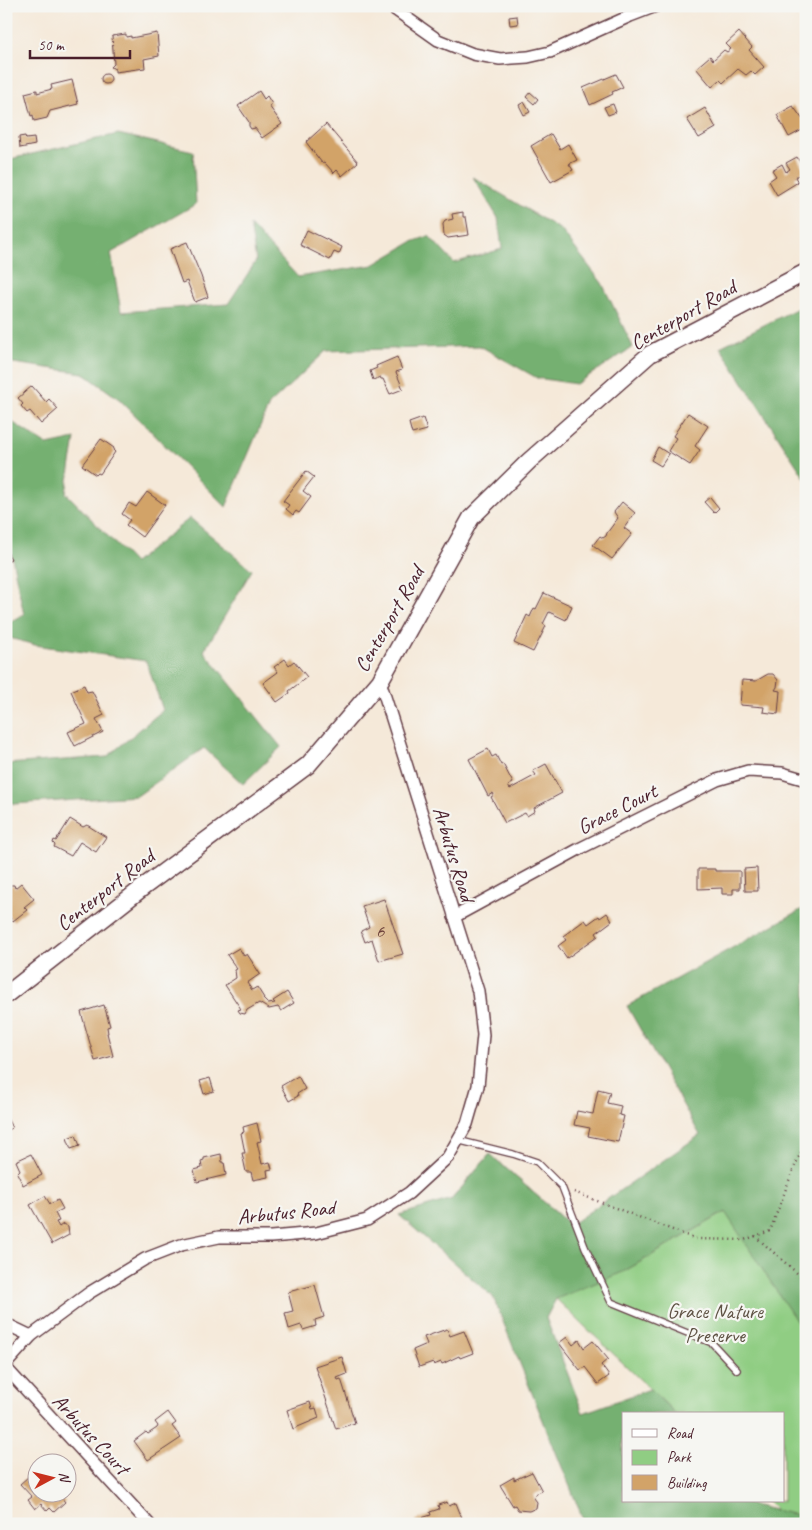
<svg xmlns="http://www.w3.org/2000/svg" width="812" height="1530" viewBox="0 0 812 1530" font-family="Caveat,sans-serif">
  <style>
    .green { fill: #90cd83; stroke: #6d7657 }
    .forest { fill: #74b071; stroke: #5f684e }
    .building { fill: #d2a368 }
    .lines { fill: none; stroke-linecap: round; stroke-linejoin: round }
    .service-casing { stroke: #643d45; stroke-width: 8 }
    .minor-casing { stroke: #643d45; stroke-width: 14 }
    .secondary-casing { stroke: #643d45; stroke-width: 19 }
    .path { stroke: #643d45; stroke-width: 2.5; stroke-dasharray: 1 4; stroke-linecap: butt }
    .service { stroke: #fff; stroke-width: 5.5 }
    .minor { stroke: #fff; stroke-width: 11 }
    .secondary { stroke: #fff; stroke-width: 16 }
    .labels { text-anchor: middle; stroke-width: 4.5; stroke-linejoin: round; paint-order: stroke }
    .number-label { font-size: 19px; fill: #6c403a }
    .street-label { font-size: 21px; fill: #4a1f2b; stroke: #f6f6f2 }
    .park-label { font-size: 21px; fill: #5f5345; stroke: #f6f6f2 }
  </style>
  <rect width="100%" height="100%" fill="#f6f6f2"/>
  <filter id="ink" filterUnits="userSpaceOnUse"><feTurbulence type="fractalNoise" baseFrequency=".02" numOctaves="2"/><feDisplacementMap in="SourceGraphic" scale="10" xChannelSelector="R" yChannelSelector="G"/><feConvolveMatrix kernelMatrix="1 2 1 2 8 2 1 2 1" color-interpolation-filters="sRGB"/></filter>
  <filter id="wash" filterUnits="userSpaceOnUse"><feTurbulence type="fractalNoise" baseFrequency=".0096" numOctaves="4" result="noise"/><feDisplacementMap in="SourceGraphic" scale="20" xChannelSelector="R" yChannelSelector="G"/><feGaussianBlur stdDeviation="1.12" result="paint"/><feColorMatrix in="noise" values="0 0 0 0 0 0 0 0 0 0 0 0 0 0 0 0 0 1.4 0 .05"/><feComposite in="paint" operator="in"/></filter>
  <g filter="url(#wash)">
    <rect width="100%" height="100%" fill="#f5e9d9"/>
    <!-- green -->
    <path class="green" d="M490,1154L623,1272L806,1165V1524H790L767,1501H783V1414H676L452,1199Z"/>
    <!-- forest -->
    <g class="forest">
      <path d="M118,134L193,151L196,204L111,253L121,312L228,304L256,261L250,225L298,277L373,265L412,242L429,236L454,263L502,249L498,218L473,177L561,230L602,283L633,347L576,384L537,378L480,346L326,351L269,405L226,507L119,399L83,373L6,362V160Z"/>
      <path d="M806,304V480L720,347Z"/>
      <path d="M6,418L47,445L75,439L66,493L134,563L190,518L252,570L204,651L281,747L243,784L204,748L137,796L14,804L6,800V764L107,757L163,710L146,661L35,645L6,637V623L24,615L6,529Z"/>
      <path d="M806,907V1336L725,1212L623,1272L556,1299L546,1318L583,1413L650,1389L676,1414H623V1501H735L806,1517V1524H585L493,1297L399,1215L452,1199L490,1154L570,1225L700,1135L627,1006Z"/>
    </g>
    <g id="blocks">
      <!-- building -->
      <g class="building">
        <path d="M517,16L518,24L510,25L509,17Z"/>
        <path d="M739,32L752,47L749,50L764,67L755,75L751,71L746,75L738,69L723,83L720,80L712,87L696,68L710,56L713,60L724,50L727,52L731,49L726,44Z"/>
        <path d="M157,33L159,56L144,59L145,68L115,72V69L111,67L114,64L112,36L126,34V37L131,36V38Z"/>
        <circle cx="106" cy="79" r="5"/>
        <path d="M616,74L623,87L612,92L613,94L590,105L583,88Z"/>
        <path d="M72,80L78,104L50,111L47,118L34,121L33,115L31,116L25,93L37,90V93L52,89L51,85Z"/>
        <path d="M259,91L264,99L267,96L272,104L269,106L282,124L262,138L255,128L251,129L249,126V122L238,106Z"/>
        <path d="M530,92L538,99L534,104L526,97Z"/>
        <path d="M524,102L530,112L524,115L519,105Z"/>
        <path d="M613,104L616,112L608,115L604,107Z"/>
        <path d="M793,106L806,124V128L789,137L777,115Z"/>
        <path d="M705,108L716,128L699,138L687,119Z"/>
        <path d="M326,124L358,162L342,176L337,170L334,173L324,162L322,163L306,142Z"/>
        <path d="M551,134L560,149L568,144L577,160L569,164L573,170L551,182L531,146Z"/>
        <path d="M25,136L26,139L34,138L35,145L20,148L19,137Z"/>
        <path d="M797,157L805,171L795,177L798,182L777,195L769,181L776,176L772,170L782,164L786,172L790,169L786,163Z"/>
        <path d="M463,212V217H466L469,235L448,238L444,235L443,224L445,221L453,219L452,214Z"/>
        <path d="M307,230L342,247L339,254L334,252L330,260L300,245Z"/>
        <path d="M187,242L201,276L208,297L195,302L187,281L182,283L170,249Z"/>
        <path d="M397,357L402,370L396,372L403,389L390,394L383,379H381L380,377L373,380L370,371L377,368L376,366Z"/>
        <path d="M32,386L46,402L49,399L58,409L41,424L30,411L27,413L21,406L23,404L18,398Z"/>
        <path d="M688,413L708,426L695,446L700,450L690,465L668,451L676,438L673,436Z"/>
        <path d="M423,418L427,430L412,434L409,423Z"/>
        <path d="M101,439L114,448L113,450L115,452L100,474L98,473L96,475L82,465Z"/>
        <path d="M658,447L669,454L661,466L651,460Z"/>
        <path d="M306,471L314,477L303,491L311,497L299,513L296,511L293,515L286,509L289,505L283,501Z"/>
        <path d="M147,492L165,505L142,537L126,525L130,520L122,514L129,503L136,507Z"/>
        <path d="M710,497L719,508L714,513L704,502Z"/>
        <path d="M622,502L635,513L624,528L632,534L612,559L593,545L600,536L603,538L606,536L607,533L618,518L614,512Z"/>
        <path d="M6,550L11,559L6,562Z"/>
        <path d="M544,593L572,606L566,620L549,612L543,624L546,626L533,652L514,643L527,615L530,617L534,608L536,609Z"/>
        <path d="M285,659L289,665L294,661L307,677L289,691L290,693L277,702L263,683L278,672L274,667Z"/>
        <path d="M768,674H773L778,680L777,687L775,690L780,691L778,714L763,712L764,707L740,705L742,680L756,681Z"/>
        <path d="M84,685L87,692L92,691L104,715L96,719L103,732L75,746L68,732L86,724L71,691Z"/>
        <path d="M488,749L492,757L496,755L501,765L503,764L513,783L508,786L510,789L536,775L533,771L546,764L562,793L534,808L535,811L527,816L525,813L505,823L491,797L494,795L493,793L488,796L469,759Z"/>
        <path d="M70,819L83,827L87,825L106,837L96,852L80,842L71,856L54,847L55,845L53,843L54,840L56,841Z"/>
        <path d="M757,868L758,891H745L744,869Z"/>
        <path d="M698,869H715V871H740V889H733V894H722V888L698,889Z"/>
        <path d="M21,883L34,899L24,907L27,910L13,921L6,913V895L10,892L8,890L9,885H14L15,888Z"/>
        <path d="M384,899L403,954L379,961L372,939L365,942L361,931L369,927L362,906Z"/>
        <path d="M607,913L612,921L596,933L598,936L567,958L558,946L566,940L563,936L585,920L588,924L599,916L600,918Z"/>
        <path d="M239,948L244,956L247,954L260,974L247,983L252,990L257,987L264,998L263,999L268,1004L275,1003L273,1001L287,992L294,1003L281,1011L278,1007L269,1009L259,1003L247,1010L245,1014L240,1013L238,1010L241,1009L225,985L236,978L235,970L237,969L227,955Z"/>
        <path d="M104,1005L110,1026L107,1027L108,1033H107L113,1056L95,1061L81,1012Z"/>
        <path d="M298,1076L305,1089L297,1094L298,1096L289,1101L281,1086Z"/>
        <path d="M210,1078L214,1091L204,1094L200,1081Z"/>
        <path d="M598,1089L610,1092L607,1103L621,1106L619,1115L624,1116L618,1142L588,1136L590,1128L574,1125L577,1111L593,1114Z"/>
        <path d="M6,1116L12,1128L6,1132Z"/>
        <path d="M257,1123L261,1141L257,1142L262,1164L270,1162L272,1169L267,1170L268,1177L253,1180L251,1172H246L242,1153H245L241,1133L244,1132L243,1127Z"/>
        <path d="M76,1135L80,1146L71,1149L67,1138Z"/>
        <path d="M31,1154L42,1175L23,1185L17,1173L20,1170L16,1161Z"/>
        <path d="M221,1154L222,1162H224L226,1175L197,1182L194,1170L202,1168L201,1161L204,1160V1158Z"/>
        <path d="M45,1196L50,1204L58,1200L63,1209L55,1213L59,1221L56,1222L59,1227L63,1224L68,1227L69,1235L52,1244L30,1205Z"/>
        <path d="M315,1285L324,1317L315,1320L316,1326L303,1330L301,1325L289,1329L285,1313L293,1311L288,1292Z"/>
        <path d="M447,1329L450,1336L464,1331L473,1353L460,1358L459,1356L442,1364L441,1362L434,1365L433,1362L419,1367L413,1350L427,1344L424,1337Z"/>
        <path d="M567,1337L573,1345L579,1340L584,1348L593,1341L608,1359L601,1365L609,1376L598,1384L585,1367L580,1370L559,1343Z"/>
        <path d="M342,1357L347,1374L337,1378L338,1380L341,1379L355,1423L336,1429L315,1366Z"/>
        <path d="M310,1402L312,1409L316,1408L319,1418L293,1429L287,1410Z"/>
        <path d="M168,1412L176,1423L172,1426L181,1438L148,1460L134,1441L146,1432L148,1434L157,1428L158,1426L155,1422Z"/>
        <path d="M36,1470L38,1492H57L65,1502L54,1512L50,1508L47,1511L41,1504L35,1509L28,1500L32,1497L20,1484Z"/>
        <path d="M532,1472L542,1491L535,1494L534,1498L537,1502L536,1508L529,1511L518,1510L515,1505L513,1506L500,1485L514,1477V1480Z"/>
        <path d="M447,1502L449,1506L456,1503L462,1518L453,1521L454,1524H416L415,1520L431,1515L430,1512L439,1509L438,1505Z"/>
      </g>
    </g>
  </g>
  <g filter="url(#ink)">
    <use href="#blocks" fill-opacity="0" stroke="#643d45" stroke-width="1"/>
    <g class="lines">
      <defs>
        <path id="service" d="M457,1140L513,1154L537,1162L562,1187L585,1247L611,1302L712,1343L737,1370"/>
        <g id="minor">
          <path d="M390,6L438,40L473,54L500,59L528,57L550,52L630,16L656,6"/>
          <path d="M454,917L581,848L717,780L748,771L782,773L806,780"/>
          <path d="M6,1324L31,1336"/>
          <path d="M6,1364L31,1336L89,1293L145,1259L181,1245L219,1237H271L316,1233L367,1220L409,1193L448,1157L467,1124L478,1086L483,1035L478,991L380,681"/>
          <path d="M6,1368L149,1524"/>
        </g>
        <path id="secondary" d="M6,995L146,885L308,765L380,681L471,518L529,461L650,354L806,272"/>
      </defs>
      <!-- service casing -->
      <use href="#service" class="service-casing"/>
      <!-- minor casing -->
      <use href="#minor" class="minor-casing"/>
      <!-- secondary casing -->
      <use href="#secondary" class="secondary-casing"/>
      <!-- path -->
      <g class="path">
        <path d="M574,1192L696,1239L744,1240L770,1231L790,1178L806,1140"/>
        <path d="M755,1236L806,1281"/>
      </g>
      <!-- service -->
      <use href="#service" class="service"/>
      <!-- minor -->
      <use href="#minor" class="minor"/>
      <!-- secondary -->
      <use href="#secondary" class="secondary"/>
    </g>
  </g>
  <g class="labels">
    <!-- number labels -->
    <g class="number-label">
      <text x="380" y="937">6</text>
    </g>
    <!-- street labels -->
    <g class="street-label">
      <text transform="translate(683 315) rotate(-30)" y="7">Centerport Road</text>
      <text transform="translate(389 619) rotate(-60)" y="7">Centerport Road</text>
      <text transform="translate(617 809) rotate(-27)" y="7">Grace Court</text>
      <text transform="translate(454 854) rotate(73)" y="7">Arbutus Road</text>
      <text transform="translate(105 890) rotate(-38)" y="7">Centerport Road</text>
      <text transform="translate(286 1212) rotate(-6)" y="7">Arbutus Road</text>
      <text transform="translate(91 1434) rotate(47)" y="7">Arbutus Court</text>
    </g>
    <!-- park labels -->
    <g class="park-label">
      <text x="715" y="1318">Grace Nature<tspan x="715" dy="24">Preserve</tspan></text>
    </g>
  </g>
  <!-- margin -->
  <rect width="812" height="1530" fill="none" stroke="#f6f6f2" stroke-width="25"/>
  <!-- legend -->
  <rect x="622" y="1412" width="162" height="90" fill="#f6f6f2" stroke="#b1a0a2"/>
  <rect x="632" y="1429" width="25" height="8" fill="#ffffff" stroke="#b1a0a2"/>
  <text x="667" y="1438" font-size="15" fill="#4a1f2b">Road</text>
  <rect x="632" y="1450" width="25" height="15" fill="#90cd83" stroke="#b1a0a2"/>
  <text x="667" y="1462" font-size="15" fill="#4a1f2b">Park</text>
  <rect x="632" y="1475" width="25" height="15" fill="#d2a368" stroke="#b1a0a2"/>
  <text x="667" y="1488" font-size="15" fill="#4a1f2b">Building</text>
  <!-- north arrow -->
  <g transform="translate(52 1478) rotate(83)"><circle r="24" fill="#f6f6f2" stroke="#b1a0a2"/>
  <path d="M0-4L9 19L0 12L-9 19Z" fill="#c8321e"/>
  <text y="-8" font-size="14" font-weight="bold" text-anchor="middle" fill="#4a1f2b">N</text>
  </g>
  <!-- scale -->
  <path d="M30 50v8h100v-8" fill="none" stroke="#4a1f2b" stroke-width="2.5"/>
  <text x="38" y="50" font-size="15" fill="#4a1f2b" stroke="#f6f6f2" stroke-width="4" paint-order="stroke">50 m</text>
</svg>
